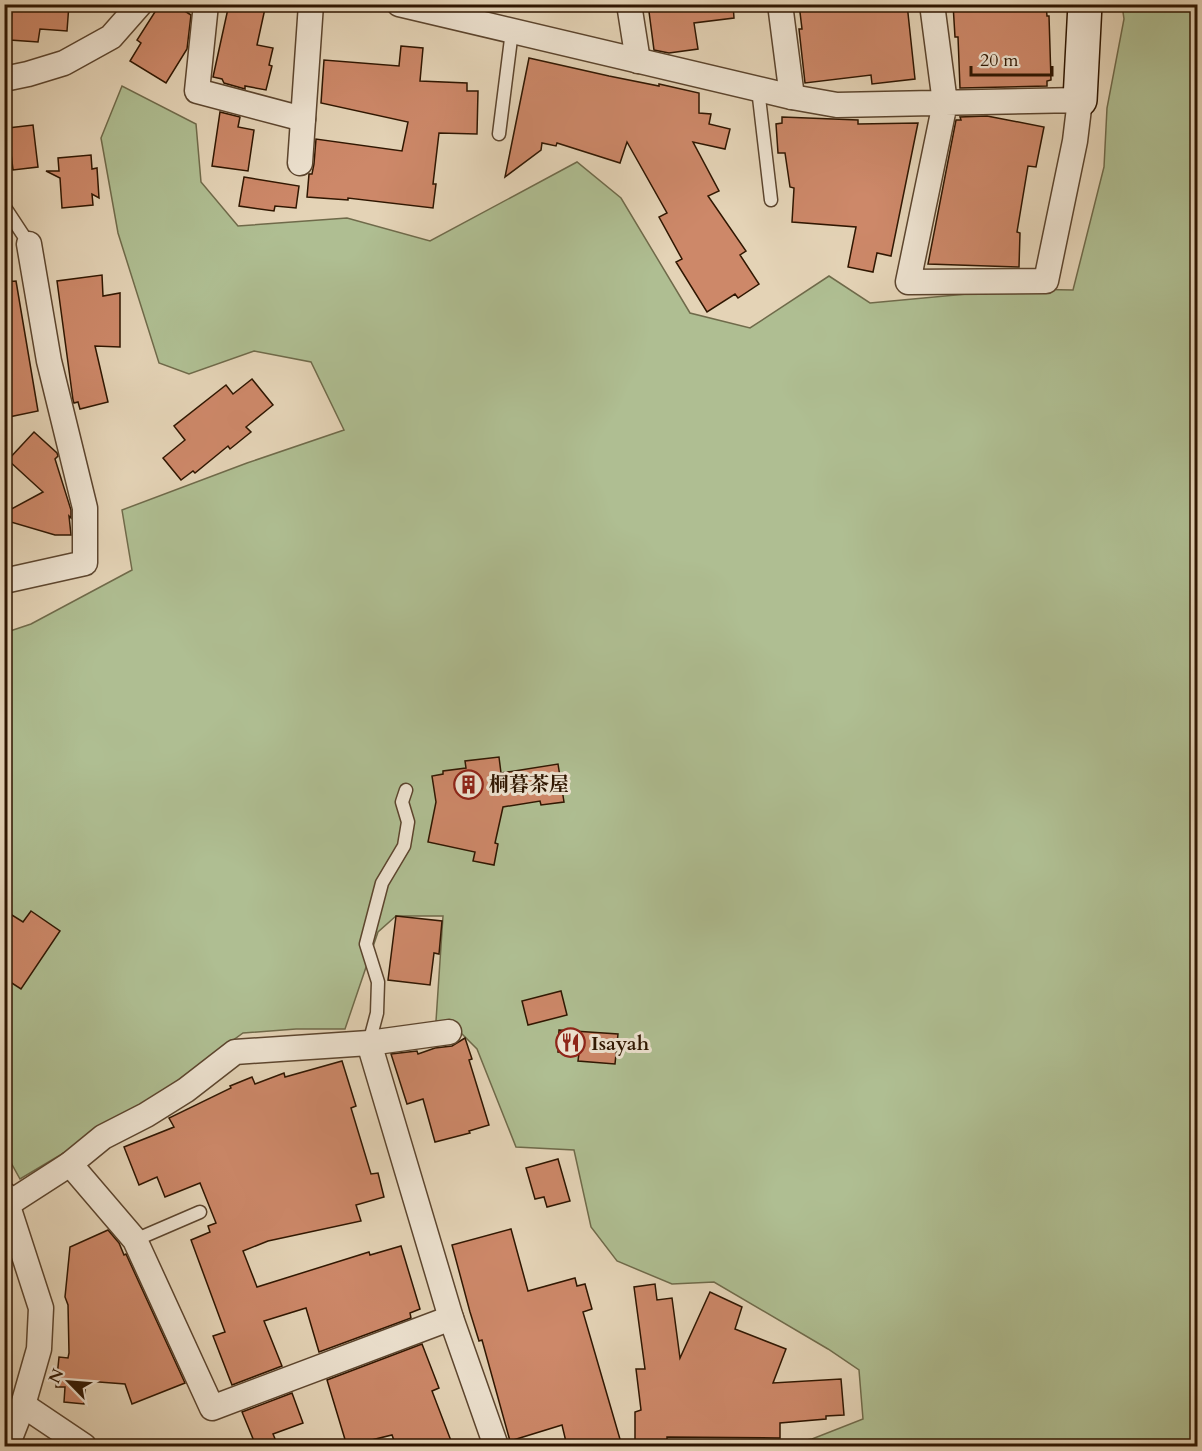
<svg xmlns="http://www.w3.org/2000/svg" width="1202" height="1451" viewBox="0 0 1202 1451" font-family="Cardo,'Noto Serif JP',serif">
  <style>
    .green { fill: #afbe92; stroke: #6f6a4a; stroke-width: 1.5 }
    .building { fill: #cd8869; stroke: #2f1601; stroke-width: 1.5 }
    .lines { fill: none; stroke-linecap: round; stroke-linejoin: round }
    .lane-casing { stroke: #5c452e; stroke-width: 15 }
    .street-casing { stroke: #5c452e; stroke-width: 27 }
    .secondary-casing { stroke: #2f1601; stroke-width: 36 }
    .lane { stroke: #ede2d0; stroke-width: 12 }
    .street { stroke: #ede2d0; stroke-width: 24 }
    .secondary { stroke: #ede2d0; stroke-width: 33 }
    .labels { text-anchor: middle; stroke-width: 6; stroke-linejoin: round; paint-order: stroke }
    .poi-label { font-size: 20px; font-weight: bold; fill: #2f1601; stroke: #ede2d0; text-anchor: start }
  </style>
  <rect width="100%" height="100%" fill="#e4d3b6"/>
  <filter id="stains"><feTurbulence type="fractalNoise" baseFrequency=".00333" numOctaves="4"/><feColorMatrix values="0 0 0 0 .2 0 0 0 0 .09 0 0 0 0 .02 0 0 0 .5 -.17"/></filter>
  <radialGradient id="worn" r=".72"><stop offset=".6" stop-color="#630" stop-opacity="0"/><stop offset="1" stop-color="#630" stop-opacity=".3"/></radialGradient>
  <!-- green -->
  <path class="green" d="M1122,5H1197V1446H773L812,1439L863,1419L859,1370L828,1349L714,1282L672,1284L617,1261L591,1227L574,1150L516,1147L477,1049L449,1021H436L443,916H396L378,932L345,1029H296L243,1033L141,1107L20,1179L4,1150V633L31,624L132,570L122,510L247,463L344,430L311,362L254,351L189,374L159,363L118,233L101,138L122,86L196,124L201,182L238,226L347,218L430,241L577,162L621,198L690,313L750,328L829,276L870,303L1021,289L1073,290L1104,167L1107,108L1124,19Z"/>
  <!-- building -->
  <g class="building">
    <path d="M16,4H69L67,31L40,29L38,42L10,40L12,9L15,10Z"/>
    <path d="M160,4H174L191,15L187,49L166,83L130,61L141,43L137,40Z"/>
    <path d="M229,4H266L257,45L273,48L269,65L272,66L266,90L245,86V89L224,83L222,79L213,77Z"/>
    <path d="M648,4H733L734,18L694,23L698,49L669,53L654,50Z"/>
    <path d="M799,4H907L915,79L872,84L871,75L805,83L799,29H802Z"/>
    <path d="M953,4H1046L1047,16H1049L1051,80L1047,81V86L960,88L958,37H955Z"/>
    <path d="M401,46L423,48L420,81L467,83V91H478L477,134L439,133L433,184H436L433,208L348,198V200L307,197L309,174H312L314,164L316,139L402,151L408,122L321,103L324,60L399,66Z"/>
    <path d="M529,58L609,76L659,86V84L699,93V113L711,114L709,124L730,129L725,149L693,142L719,191L708,196L746,251L740,255L759,284L738,298L735,294L707,312L676,262L682,259L659,217L667,213L627,142L620,163L557,143L556,146L542,143L541,150L505,177Z"/>
    <path d="M220,112L240,117L238,127L254,130L248,171L212,166Z"/>
    <path d="M987,116L1044,127L1036,167L1028,166L1017,232L1020,233L1019,267L928,264L956,120H961L960,117Z"/>
    <path d="M782,117L858,120V124L918,123L891,256L877,253L873,272L848,267L856,227L792,222L794,188L790,187L785,153H778L776,124L782,123Z"/>
    <path d="M33,125L38,167L13,170L8,128Z"/>
    <path d="M91,155L92,169L97,168L99,198L92,194L93,205L62,208L60,178L46,171H59L58,158Z"/>
    <path d="M244,177L299,186L296,208L275,206L274,211L239,206Z"/>
    <path d="M102,275L103,296L120,293V347L95,346L108,402L80,409L78,402L74,403L73,400L57,281Z"/>
    <path d="M16,281L38,411L4,418V282Z"/>
    <path d="M252,379L273,405L246,427L251,432L230,449L228,446L195,473L193,471L181,480L163,458L185,440L174,426L226,385L233,394Z"/>
    <path d="M34,432L57,453L58,456L55,459L71,510V518L69,516L71,535H55L4,520V513L43,492L8,460Z"/>
    <path d="M499,757L501,773L558,764L564,802L541,805L540,801L503,807L495,843L498,844L494,865L473,861L475,852L428,842L436,802L432,776L443,774V771L466,768L465,761Z"/>
    <path d="M31,911L60,931L21,989L4,978V926L12,915L23,922Z"/>
    <path d="M396,916L442,921L439,954L434,953L430,985L388,980Z"/>
    <path d="M561,991L567,1015L528,1025L522,1001Z"/>
    <path d="M559,1030L618,1034L615,1064L578,1061L579,1053L558,1052Z"/>
    <path d="M465,1038L472,1059L469,1060L489,1125L469,1131L470,1133L435,1142L423,1099L407,1104L391,1054L417,1051L418,1054L435,1048L452,1046Z"/>
    <path d="M342,1061L356,1106L351,1108L371,1174L378,1173L384,1197L356,1205L361,1221L268,1241L243,1251L257,1287L369,1252L370,1255L401,1246L420,1309L410,1313L411,1318L319,1352L306,1308L264,1321L282,1366L232,1385L213,1336L225,1332L191,1240L210,1232L208,1226L216,1223L200,1183L165,1197L157,1177L139,1185L124,1147L174,1127L169,1118L231,1088L230,1086L252,1077L255,1084L284,1073L285,1077Z"/>
    <path d="M558,1159L570,1201L547,1207L544,1197L535,1199L526,1168Z"/>
    <path d="M511,1229L528,1291L575,1278L577,1286L585,1284L592,1309L583,1312L622,1446H567L562,1425L510,1441L482,1340L479,1341L470,1312L452,1245Z"/>
    <path d="M108,1230L119,1243L124,1255L126,1254L185,1383L132,1404L125,1384L86,1381L84,1404L64,1402L65,1387H56L59,1357L68,1358L69,1353L68,1305L65,1297L70,1247Z"/>
    <path d="M655,1284L657,1300L672,1298L680,1358L710,1292L742,1307L735,1329L786,1349L773,1383L841,1379L844,1415L826,1416V1419L780,1423V1438L667,1437V1446H635V1412L641,1410L636,1369H645L634,1287Z"/>
    <path d="M422,1344L439,1388L432,1391L453,1446H396L392,1435L347,1446L327,1380Z"/>
    <path d="M292,1393L303,1423L273,1434L278,1446H256L242,1412Z"/>
  </g>
  <g class="lines">
    <defs>
      <g id="lane">
        <path d="M758,89L771,200"/>
        <path d="M499,134L512,31"/>
        <path d="M4,206L29,244"/>
        <path d="M369,1043L377,1013L378,982L366,944L382,883L404,846L408,822L402,802L406,790"/>
        <path d="M135,1240L200,1212"/>
      </g>
      <g id="street">
        <path d="M206,4L197,91L303,119"/>
        <path d="M399,4L792,97L837,105L1080,100L1075,141L1046,281L908,282L945,103L932,4"/>
        <path d="M629,4L638,61"/>
        <path d="M780,4L792,97"/>
        <path d="M4,79L28,74L64,63L111,37L140,4"/>
        <path d="M300,163L311,4"/>
        <path d="M4,581L85,563V508L49,361L29,244"/>
        <path d="M369,1043L451,1318L496,1446"/>
        <path d="M70,1164L135,1240L212,1408L451,1318"/>
        <path d="M4,1194L41,1308L39,1349L23,1405L7,1446"/>
        <path d="M8,1204L70,1164L103,1137L146,1115L186,1090L235,1052L369,1043L449,1032"/>
        <path d="M23,1405L84,1446"/>
      </g>
      <path id="secondary" d="M1080,100L1085,4"/>
    </defs>
    <!-- lane casing -->
    <use href="#lane" class="lane-casing"/>
    <!-- street casing -->
    <use href="#street" class="street-casing"/>
    <!-- secondary casing -->
    <use href="#secondary" class="secondary-casing"/>
    <!-- lane -->
    <use href="#lane" class="lane"/>
    <!-- street -->
    <use href="#street" class="street"/>
    <!-- secondary -->
    <use href="#secondary" class="secondary"/>
  </g>
  <!-- icons -->
  <defs>
    <symbol id="building-ring" viewBox="-11 -11 22 22"><circle r="9.5" fill="#ede2d0" stroke="#8f2418" stroke-width="1.5"/><path d="M-4-6H4V6H1V3H-1V6H-4ZM-2.5-4.3h1.7v1.8h-1.7ZM.8-4.3h1.7v1.8H.8ZM-2.5-1h1.7V.8h-1.7ZM.8-1h1.7V.8H.8Z" fill="#8f2418"/></symbol>
    <symbol id="restaurant-ring" viewBox="-11 -11 22 22"><circle r="9.5" fill="#ede2d0" stroke="#8f2418" stroke-width="1.5"/><path d="M-5-6h1v4h1v-4h1v4h1v-4h1v5L-1.5 .5V6h-2V.5L-5-1ZM5-6V6H3V1.5H1.5Q1.5-4 5-6Z" fill="#8f2418"/></symbol>
  </defs>
  <g fill-rule="evenodd">
    <use href="#building-ring" x="452" y="768" width="33" height="33"/>
    <use href="#restaurant-ring" x="554" y="1026" width="33" height="33"/>
  </g>
  <g class="labels">
    <!-- poi labels -->
    <g class="poi-label">
      <text x="489" y="791">桐暮茶屋</text>
      <text x="591" y="1050">Isayah</text>
    </g>
  </g>
  <!-- margin -->
  <rect width="1202" height="1451" fill="none" stroke="#e4d3b6" stroke-width="24"/>
  <rect x="6" y="6" width="1190" height="1439" fill="none" stroke="#2f1601" stroke-width="3"/>
  <rect x="12" y="12" width="1178" height="1427" fill="none" stroke="#2f1601" stroke-width="1.5"/>
  <!-- north arrow -->
  <g transform="translate(69 1382) rotate(295)" stroke="#ede2d0" stroke-width="4.5" paint-order="stroke">
  <path d="M0-4.5L10 22L0 15L-10 22Z" fill="#2f1601"/>
  <text y="-9" font-size="16" font-weight="bold" text-anchor="middle" fill="#2f1601">N</text>
  </g>
  <!-- scale -->
  <path d="M971 66v9h81v-9" fill="none" stroke="#2f1601" stroke-width="3"/>
  <text x="980" y="66" font-size="18" fill="#2f1601" stroke="#ede2d0" stroke-width="4.5" paint-order="stroke">20 m</text>
  <rect width="100%" height="100%" filter="url(#stains)"/>
  <rect width="100%" height="100%" fill="url(#worn)"/>
</svg>
